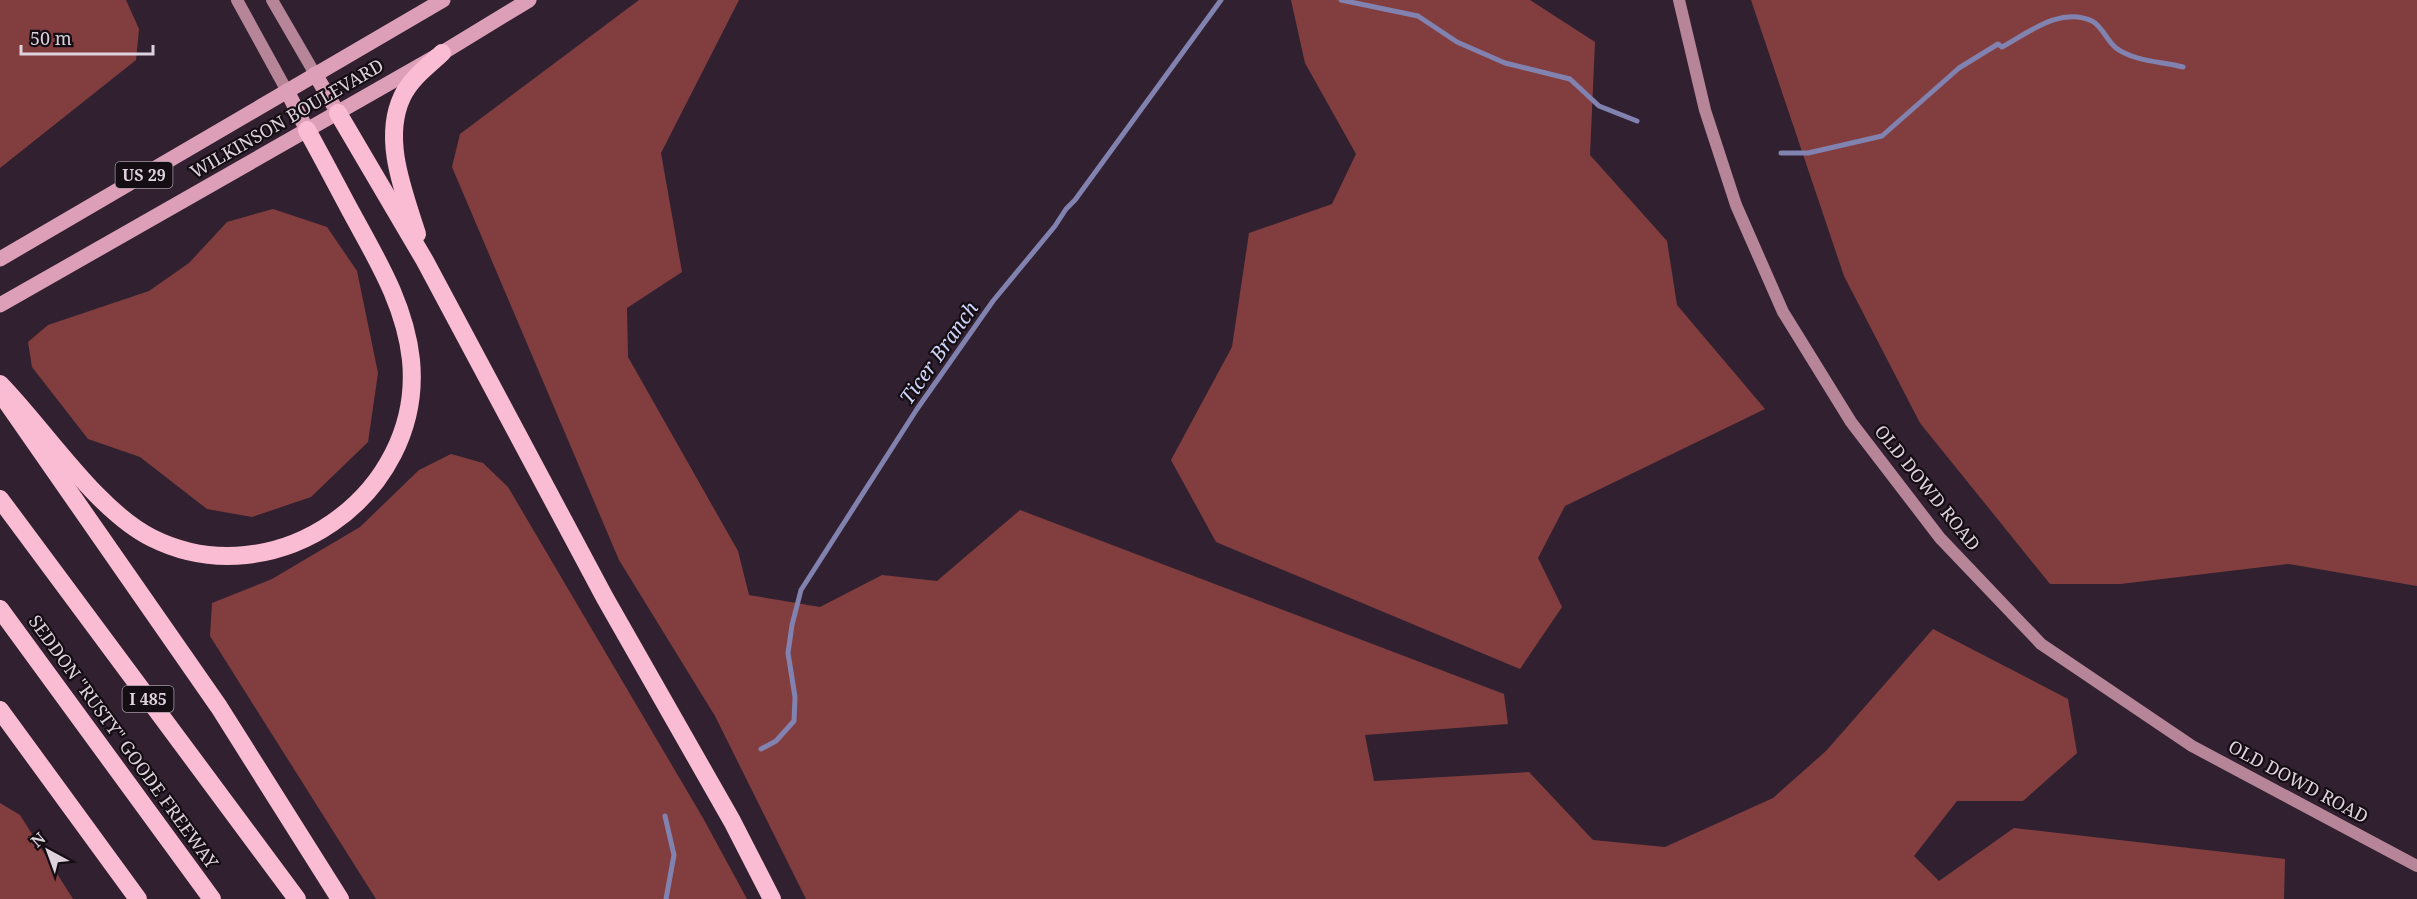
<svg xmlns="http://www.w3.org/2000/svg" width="2417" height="899" viewBox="0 0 2417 899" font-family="'Noto Serif',serif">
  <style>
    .forest { fill: #823e3f }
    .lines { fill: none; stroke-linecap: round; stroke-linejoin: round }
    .stream { stroke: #8182af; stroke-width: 5 }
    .secondary { stroke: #b68597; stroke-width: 12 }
    .primary { stroke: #dd9fb7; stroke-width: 15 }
    .highway { stroke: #f9bcd2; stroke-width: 18 }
    .labels { text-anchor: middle; stroke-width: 4.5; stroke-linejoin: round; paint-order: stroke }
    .shield { fill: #150d14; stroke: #a197a0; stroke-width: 1.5 }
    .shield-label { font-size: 16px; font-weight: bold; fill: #ddd2dc }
    .street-label { font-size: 18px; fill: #ddd2dc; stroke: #150d14 }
    .water-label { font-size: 20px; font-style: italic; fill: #d0d6fa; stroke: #150d14 }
  </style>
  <rect width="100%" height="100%" fill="#312130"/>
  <!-- forest -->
  <g class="forest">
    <path d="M0,0H126L139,29L136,60L0,168Z"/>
    <path d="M639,0H739L661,153L682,272L627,308L628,357L738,551L749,595L820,607L882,575L937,581L1020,510L1504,694L1508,724L1365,735L1374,781L1529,772L1593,840L1665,847L1773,798L1826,751L1933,629L2068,699L2077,753L2023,801H1957L1914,856L1939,881L2014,828L2285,859L2284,899H806L715,716L619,560L452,167L460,134Z"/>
    <path d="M1291,0H1530L1595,42L1590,155L1667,241L1677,305L1765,409L1565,506L1538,558L1562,607L1520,669L1216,542L1171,460L1232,347L1249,233L1332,204L1356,154L1305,63Z"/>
    <path d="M1751,0H2417V586L2289,564L2120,584H2050L1920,423L1844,276Z"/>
    <path d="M273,209L327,227L357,271L378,373L368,442L311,497L252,517L207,509L140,457L88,439L32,367L28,342L48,325L149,291L189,263L227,222Z"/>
    <path d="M451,454L483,463L508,487L703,818L747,899H376L210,636L212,603L272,579L360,527L419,470Z"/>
    <path d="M0,803L20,815L73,899H0Z"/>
  </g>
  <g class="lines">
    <!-- stream -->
    <g class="stream">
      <path d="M1341,0L1418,16L1457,42L1505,63L1570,79L1599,106L1637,121"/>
      <path d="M1781,153H1808L1882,136L1959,68L1998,44L2002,47C2028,33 2061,6 2092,21C2102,26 2107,41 2116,48C2133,61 2163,62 2183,67"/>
      <path d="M761,749L776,741L794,721L795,697L788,653L792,625L801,590L917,409L993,301L1055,226L1066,209L1075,200L1221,0"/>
      <path d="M665,816L674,855L666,899"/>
    </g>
    <!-- secondary -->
    <g class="secondary">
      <path d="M237,0L287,91"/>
      <path d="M272,0L315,74"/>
      <path d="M1679,0L1705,110L1736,205L1783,312L1851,422L1940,538L2041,644L2192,746L2417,866"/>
    </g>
    <!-- primary -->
    <g class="primary">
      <path d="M315,74L338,113"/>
      <path d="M287,91L307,130"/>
      <path d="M0,259L443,0"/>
      <path d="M0,305L442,53L529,0"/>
    </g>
    <!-- highway -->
    <g class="highway">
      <path d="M338,113L425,261L605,598L732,821L772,899"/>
      <path d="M417,234C404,192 382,140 402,97C410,79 428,66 442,53"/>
      <path d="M0,384C45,430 96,510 152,538C274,599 424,496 411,360C405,304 376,258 350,210C336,184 322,157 307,130"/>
      <path d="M4,398L219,707L340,899"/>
      <path d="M0,499L297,899"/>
      <path d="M0,609L212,899"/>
      <path d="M0,710L138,899"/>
    </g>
  </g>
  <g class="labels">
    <!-- shield labels -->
    <g class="shield">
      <rect x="115.5" y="162" width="57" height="26" rx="4.5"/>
      <rect x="122.5" y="686" width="51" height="26" rx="4.5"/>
    </g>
    <g class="shield-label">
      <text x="144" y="181">US 29</text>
      <text x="148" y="705">I 485</text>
    </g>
    <!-- street labels -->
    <g class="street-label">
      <text transform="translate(287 119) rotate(-30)" y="6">WILKINSON BOULEVARD</text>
      <text transform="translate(1927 488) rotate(51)" y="6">OLD DOWD ROAD</text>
      <text transform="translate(123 742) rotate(54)" y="6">SEDDON "RUSTY" GOODE FREEWAY</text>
      <text transform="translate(2298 782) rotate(28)" y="6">OLD DOWD ROAD</text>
    </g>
    <!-- water labels -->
    <g class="water-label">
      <text transform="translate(939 353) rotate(-55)" y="7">Ticer Branch</text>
    </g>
  </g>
  <!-- north arrow -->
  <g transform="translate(48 851) rotate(319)" stroke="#150d14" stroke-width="4.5" paint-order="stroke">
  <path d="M0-4.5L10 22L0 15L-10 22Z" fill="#ddd2dc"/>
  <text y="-9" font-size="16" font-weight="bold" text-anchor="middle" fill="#ddd2dc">N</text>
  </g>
  <!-- scale -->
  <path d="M21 45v9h132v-9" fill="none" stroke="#ddd2dc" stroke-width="3"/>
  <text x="30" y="45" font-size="18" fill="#ddd2dc" stroke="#150d14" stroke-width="4.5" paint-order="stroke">50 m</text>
</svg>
